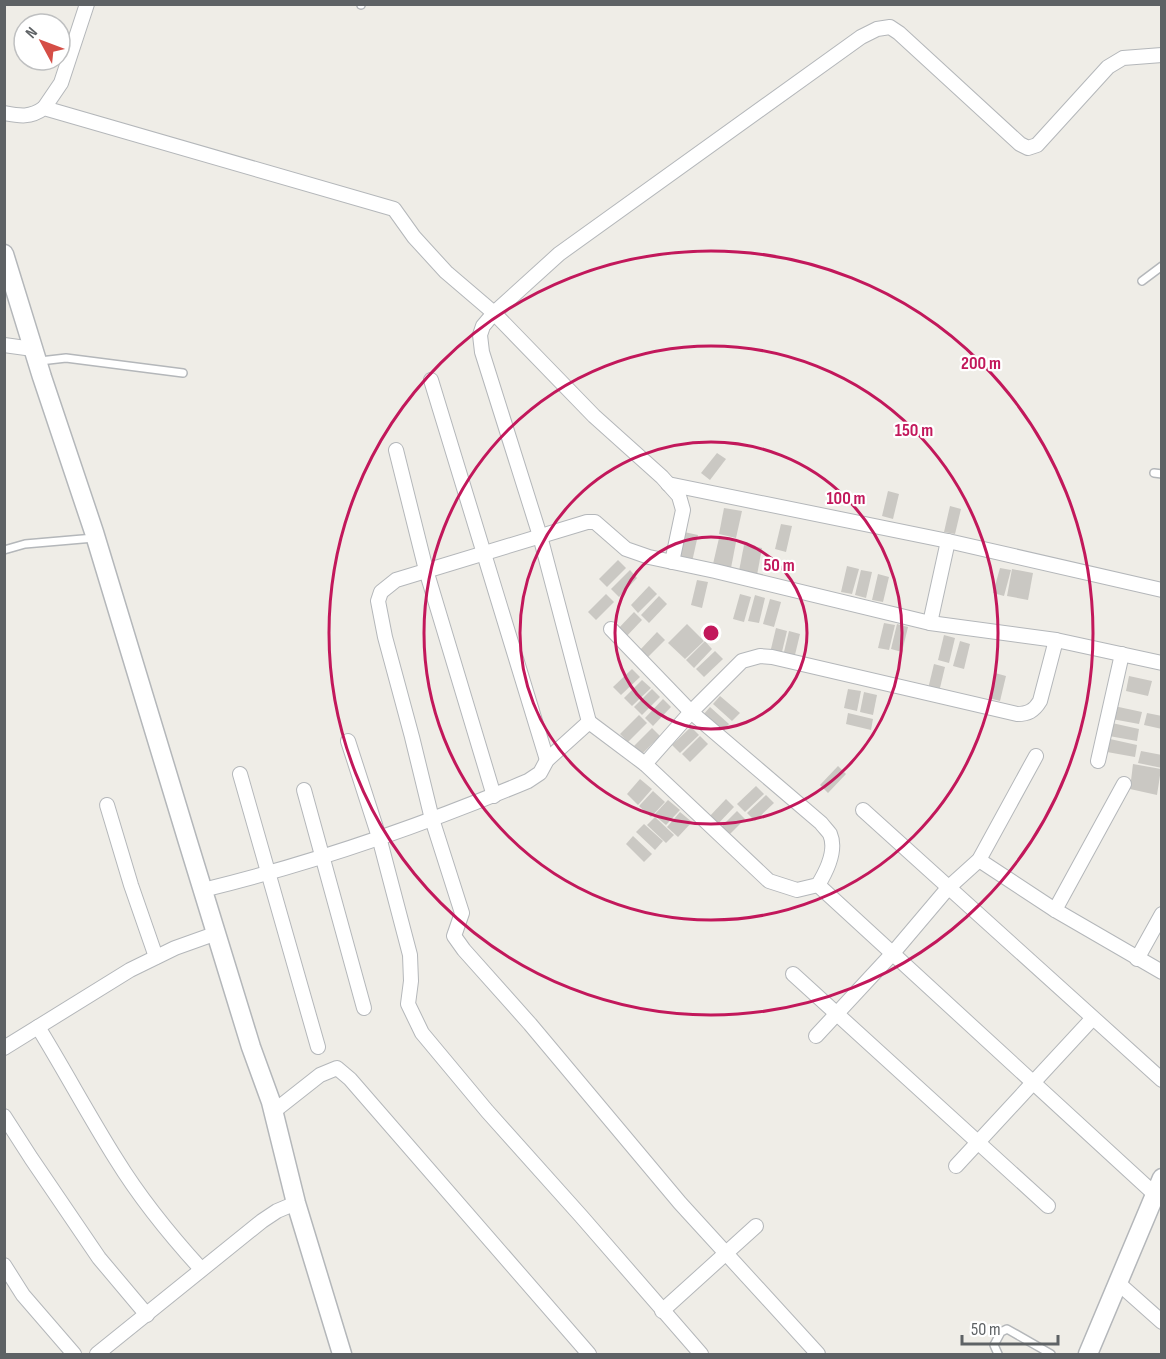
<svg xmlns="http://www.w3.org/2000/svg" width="1166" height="1359" viewBox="0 0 1166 1359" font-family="'Sofia Sans Condensed',sans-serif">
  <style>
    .building { fill: #cac8c3 }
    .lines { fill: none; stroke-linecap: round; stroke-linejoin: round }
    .service-casing { stroke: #b4b7ba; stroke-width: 10 }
    .minor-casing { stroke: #b4b7ba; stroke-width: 16 }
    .tertiary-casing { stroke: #b4b7ba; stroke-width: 21 }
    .service { stroke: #fff; stroke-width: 7 }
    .minor { stroke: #fff; stroke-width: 14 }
    .tertiary { stroke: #fff; stroke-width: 18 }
    .ring { fill: none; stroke: #c2185b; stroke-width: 3 }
    .centre { fill: #c2185b; stroke: #fff; stroke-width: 3 }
    .ring-label { font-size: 18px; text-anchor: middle; font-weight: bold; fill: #c2185b; stroke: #fff; stroke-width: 4.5; stroke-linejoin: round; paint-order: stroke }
  </style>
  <rect width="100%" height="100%" fill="#efede7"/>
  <!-- building -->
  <g class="building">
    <path d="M717,453L726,459L710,480L701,473Z"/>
    <path d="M888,491L899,494L893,519L882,516Z"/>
    <path d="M950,506L961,509L955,534L944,532Z"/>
    <path d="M724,508L742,511L736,538L719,534Z"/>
    <path d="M781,524L792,526L786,552L775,549Z"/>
    <path d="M684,532L698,535L692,562L678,559Z"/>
    <path d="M719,538L736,542L731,568L713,564Z"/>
    <path d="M744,545L762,548L757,575L739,571Z"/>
    <path d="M618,560L626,568L607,587L599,579Z"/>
    <path d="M847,566L859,569L852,594L841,592Z"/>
    <path d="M1000,568L1011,570L1004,596L993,593Z"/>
    <path d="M1012,569L1033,573L1028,600L1007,596Z"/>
    <path d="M630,570L637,578L619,597L611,589Z"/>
    <path d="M861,570L872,572L866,598L855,595Z"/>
    <path d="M878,574L889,577L883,602L872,600Z"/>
    <path d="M697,580L708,582L702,608L691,605Z"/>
    <path d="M649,586L657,594L638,613L631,605Z"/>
    <path d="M606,594L614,602L596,620L588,612Z"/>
    <path d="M740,594L751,597L744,622L733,619Z"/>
    <path d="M755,595L765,598L759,623L748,621Z"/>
    <path d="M659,596L667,604L649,623L641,615Z"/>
    <path d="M770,599L781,602L774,627L763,624Z"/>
    <path d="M634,612L642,620L624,639L616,631Z"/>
    <path d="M884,623L895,625L889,650L878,648Z"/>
    <path d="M687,624L704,641L685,659L668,643Z"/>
    <path d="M897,624L908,627L902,652L891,649Z"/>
    <path d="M776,628L787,631L781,656L770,653Z"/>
    <path d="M789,631L800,634L794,659L783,656Z"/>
    <path d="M657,632L665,640L646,659L639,651Z"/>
    <path d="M944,635L955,638L949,663L938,660Z"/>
    <path d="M705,641L712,649L694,668L686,660Z"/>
    <path d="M960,641L970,644L964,669L953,666Z"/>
    <path d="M715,651L723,659L704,677L696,669Z"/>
    <path d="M934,664L945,667L939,692L928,689Z"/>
    <path d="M632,669L640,677L621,695L613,687Z"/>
    <path d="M995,673L1006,676L1000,701L989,698Z"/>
    <path d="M1129,676L1152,681L1148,696L1126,691Z"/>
    <path d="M642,680L651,688L632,706L624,698Z"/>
    <path d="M652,689L660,697L642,715L634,707Z"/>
    <path d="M848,689L861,691L857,711L844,708Z"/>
    <path d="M864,692L877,695L873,715L860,712Z"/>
    <path d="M720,696L740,713L732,721L713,704Z"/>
    <path d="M663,699L671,707L653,726L645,718Z"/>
    <path d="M1114,706L1142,712L1139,724L1112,719Z"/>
    <path d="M710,707L729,724L722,733L703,715Z"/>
    <path d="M848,713L873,719L871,730L846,724Z"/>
    <path d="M1147,713L1162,716V729L1144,725Z"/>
    <path d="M639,715L647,723L628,742L620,734Z"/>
    <path d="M1112,723L1139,729L1137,741L1109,736Z"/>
    <path d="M691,727L699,735L680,753L672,745Z"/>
    <path d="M652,728L660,736L642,754L634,746Z"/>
    <path d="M700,736L708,744L690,762L682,754Z"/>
    <path d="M1110,739L1137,745L1135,757L1107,752Z"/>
    <path d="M1141,751L1162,755V768L1138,763Z"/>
    <path d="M1133,764L1161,769L1157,795L1130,789Z"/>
    <path d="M838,766L846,774L828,793L820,785Z"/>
    <path d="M640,779L652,789L638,805L627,794Z"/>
    <path d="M756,786L764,794L745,812L737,804Z"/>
    <path d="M653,791L665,802L651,817L639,806Z"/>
    <path d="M766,795L774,803L755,821L747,813Z"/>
    <path d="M726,799L734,807L716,826L708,818Z"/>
    <path d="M668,800L680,810L666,825L654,815Z"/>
    <path d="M737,811L745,819L727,837L719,829Z"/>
    <path d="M680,812L692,822L678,837L667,827Z"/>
    <path d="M655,817L674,835L666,843L647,825Z"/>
    <path d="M644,824L663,841L655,850L636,832Z"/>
    <path d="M633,836L652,854L644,862L626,844Z"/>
  </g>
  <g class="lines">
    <defs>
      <g id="service">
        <path d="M361,5V4"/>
        <path d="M1142,281L1162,266"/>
        <path d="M40,361L66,358L183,373"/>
        <path d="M1154,473L1162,474"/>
        <path d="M4,550L25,544L94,538"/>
        <path d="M998,1354L994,1345L1001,1332L1007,1329L1051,1354"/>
      </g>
      <g id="minor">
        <path d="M44,108L61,83L87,4"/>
        <path d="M4,113C20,116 30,118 44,108L394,209L414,237L446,272L494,313L594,416L662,477L679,496L683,510L672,562"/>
        <path d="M4,345L33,349"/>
        <path d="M431,380L547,760"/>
        <path d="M396,450L426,570L494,796"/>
        <path d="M668,484L948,541L1162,590"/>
        <path d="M930,623L948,541"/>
        <path d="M589,722L540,536L482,352L480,335L483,326L494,313L559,254L861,37L877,29L890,27L899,33L1020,144L1028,148L1037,145L1108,67L1123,58L1162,55"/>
        <path d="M348,741L379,837L410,955L411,981L408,1004L422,1033L487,1111L581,1216L701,1354"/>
        <path d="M1098,761L1122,654"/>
        <path d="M645,764L691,712L742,661L760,656L772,657L1017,714C1028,714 1034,711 1040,701L1056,640"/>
        <path d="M240,774L318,1047"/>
        <path d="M304,790L364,1008"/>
        <path d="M107,805L131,885L156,957"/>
        <path d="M863,810L1162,1080"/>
        <path d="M979,860L1055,910L1162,972"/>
        <path d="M818,885L1160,1199"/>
        <path d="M203,890C314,863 423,825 528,781L540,773L547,760L589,722L645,764L769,881L797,890L818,885C826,872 837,850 830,834C828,831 824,827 821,823L691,712L611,629"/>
        <path d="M1055,910L1124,784"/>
        <path d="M1137,959L1162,914"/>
        <path d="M793,974L1048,1206"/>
        <path d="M38,1027C65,1071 89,1116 116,1159C140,1198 170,1235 201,1269"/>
        <path d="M816,1036L893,953L948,888L979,860L1036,756"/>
        <path d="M4,1048L130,970L175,948L217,933"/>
        <path d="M273,1112L320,1075L337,1068L350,1079L589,1354"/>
        <path d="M4,1116L31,1158L99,1258L147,1315"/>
        <path d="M956,1166L1092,1019"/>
        <path d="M4,1265L23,1295L74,1354"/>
        <path d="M1117,1282L1162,1322"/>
        <path d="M662,1311L756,1226"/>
        <path d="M97,1354L262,1221L277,1211L296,1203"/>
        <path d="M818,1354L680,1203L530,1024L464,950L454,936L462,913L432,819L412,737L385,637L378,601L381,592L396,580L587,522H595L626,549L649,557L715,571L930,623L1056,640L1162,663"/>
      </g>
      <g id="tertiary">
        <path d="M4,254L42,377L94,532L188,842L251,1047L271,1102L296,1203L342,1354"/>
        <path d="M1088,1354L1162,1178"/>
      </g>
    </defs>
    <!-- service casing -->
    <use href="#service" class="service-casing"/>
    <!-- minor casing -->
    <use href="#minor" class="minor-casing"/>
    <!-- tertiary casing -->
    <use href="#tertiary" class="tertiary-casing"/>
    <!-- service -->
    <use href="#service" class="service"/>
    <!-- minor -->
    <use href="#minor" class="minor"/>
    <!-- tertiary -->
    <use href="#tertiary" class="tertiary"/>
  </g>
  <!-- distance rings -->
  <g class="ring">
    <circle cx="711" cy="633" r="96"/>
    <circle cx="711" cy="633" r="191"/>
    <circle cx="711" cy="633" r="287"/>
    <circle cx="711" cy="633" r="382"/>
  </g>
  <circle cx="711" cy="633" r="9" class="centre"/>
  <g class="ring-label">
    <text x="981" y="369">200 m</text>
    <text x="914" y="436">150 m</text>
    <text x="846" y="504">100 m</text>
    <text x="779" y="571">50 m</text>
  </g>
  <!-- border -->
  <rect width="1166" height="1359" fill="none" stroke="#5e6265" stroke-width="12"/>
  <!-- north arrow -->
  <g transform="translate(42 42) rotate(311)"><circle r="28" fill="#ffffff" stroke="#bfc0c1" stroke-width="1.5"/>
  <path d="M0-4.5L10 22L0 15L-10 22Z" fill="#d54e46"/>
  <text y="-9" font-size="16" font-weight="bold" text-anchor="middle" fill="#5e6265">N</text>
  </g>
  <!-- scale -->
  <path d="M962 1335v9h96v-9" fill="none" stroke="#5e6265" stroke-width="3"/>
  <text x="971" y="1335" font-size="18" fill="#5e6265" stroke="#ffffff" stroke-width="4.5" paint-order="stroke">50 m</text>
</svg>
